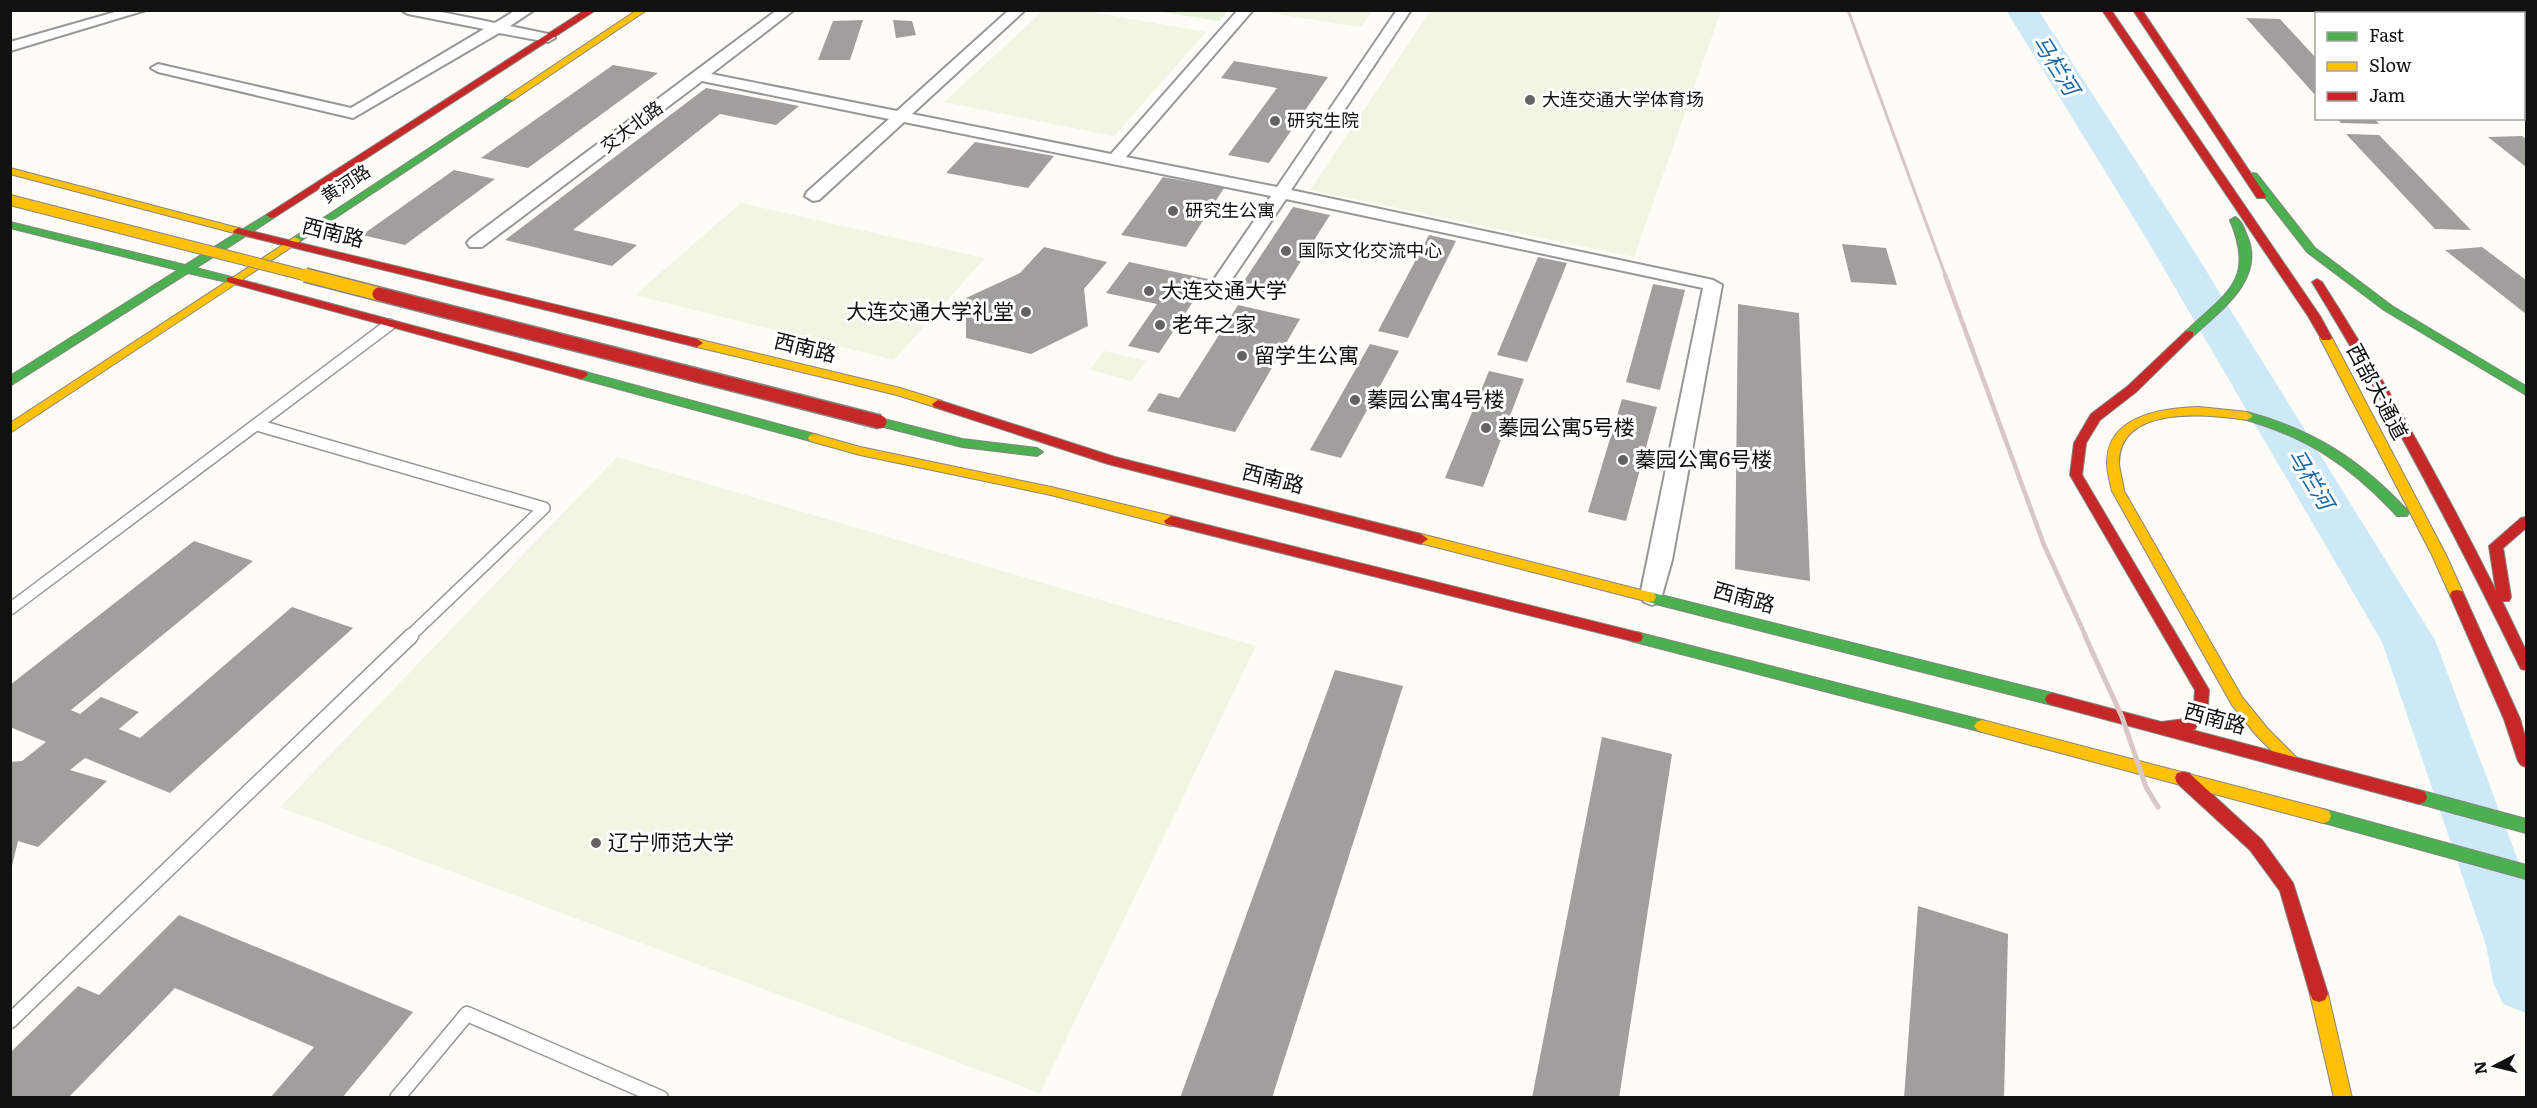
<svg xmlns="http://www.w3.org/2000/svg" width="2537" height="1108" viewBox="0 0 2537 1108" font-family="Literata,'Noto Sans SC',serif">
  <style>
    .green { fill: #e7f3d7 }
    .pitch { fill: #f0f6e1 }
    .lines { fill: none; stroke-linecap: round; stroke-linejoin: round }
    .river { fill: #cde8f7; fill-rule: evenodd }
    .building { fill: #a19f9c }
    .lane-far1-casing { stroke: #979795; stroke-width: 14 }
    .lane-casing { stroke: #979795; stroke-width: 17 }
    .street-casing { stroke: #979795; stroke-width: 4 }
    .fast-casing { stroke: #858482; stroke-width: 2 }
    .slow-casing { stroke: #858482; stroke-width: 2 }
    .jam-casing { stroke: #858482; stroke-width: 2 }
    .lane-far1 { stroke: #fffffe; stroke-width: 11 }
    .lane { stroke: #fffffe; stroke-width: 14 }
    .street { fill: #fffffe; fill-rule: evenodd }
    .fast { fill: #4caf50; fill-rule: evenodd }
    .slow { fill: #ffc107; fill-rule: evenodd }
    .jam { fill: #c62828; fill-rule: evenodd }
    .rail-far2 { stroke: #d9c6c7; stroke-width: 3 }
    .rail-far1 { stroke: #d9c6c7; stroke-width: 4.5 }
    .rail { stroke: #d9c6c7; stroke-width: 5 }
    .slow-bridge-far1-casing { stroke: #858482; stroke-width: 12; stroke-linecap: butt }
    .slow-bridge-casing { stroke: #858482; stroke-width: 16; stroke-linecap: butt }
    .jam-bridge-casing { stroke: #858482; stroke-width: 16; stroke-linecap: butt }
    .slow-bridge-far1 { stroke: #ffc107; stroke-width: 10 }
    .slow-bridge { stroke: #ffc107; stroke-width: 13 }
    .jam-bridge { stroke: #c62828; stroke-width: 13 }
    .poi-dot { fill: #646362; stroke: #fff; stroke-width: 2 }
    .labels { text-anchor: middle; stroke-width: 6; stroke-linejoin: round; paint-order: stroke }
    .far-poi-label { font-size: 18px; fill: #111; stroke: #fff; text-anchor: start }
    .far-street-label { font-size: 18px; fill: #111; stroke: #fff }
    .street-label { font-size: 21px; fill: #111; stroke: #fff }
    .poi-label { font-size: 21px; fill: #111; stroke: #fff; text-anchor: start }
    .water-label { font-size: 22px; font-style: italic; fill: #1768a6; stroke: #fff }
  </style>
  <rect width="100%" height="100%" fill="#fdfcf7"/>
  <!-- green -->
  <path class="green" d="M1156,11L1228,10V11L1219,21Z"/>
  <!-- pitch -->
  <g class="pitch">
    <path d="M1431,10L1721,11L1634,257L1310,190Z"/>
    <path d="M1043,11H1085L1206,32L1114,136L944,102Z"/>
    <path d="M1272,11L1372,10V11L1361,27L1270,13Z"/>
    <path d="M741,203L985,258L894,360L635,295Z"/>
    <path d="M1104,351L1146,361L1132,381L1090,370Z"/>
    <path d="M617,457L1256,646L1040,1093L280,807Z"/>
  </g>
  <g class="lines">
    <!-- river -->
    <path class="river" d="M2006,10H2038L2189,243L2435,640L2526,882V1013L2503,1004L2493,982L2486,945L2382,642L2149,243Z"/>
  </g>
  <!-- building -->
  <g class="building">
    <path d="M2246,18L2280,19L2316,58V96Z"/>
    <path d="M863,20L850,60H818L833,21Z"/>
    <path d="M893,20L912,21L916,35L896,38Z"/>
    <path d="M1234,61L1328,77L1269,163L1228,155L1277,88L1221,78Z"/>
    <path d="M613,65L658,73L528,168L481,158Z"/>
    <path d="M706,88L799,106L776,125L720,114L573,230L637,245L612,266L505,240Z"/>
    <path d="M2337,118H2374L2379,124L2341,123Z"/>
    <path d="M2346,134L2379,135L2471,230L2435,229Z"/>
    <path d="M2522,136L2526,139V167L2488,137Z"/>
    <path d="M975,142L1054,156L1028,188L946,173Z"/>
    <path d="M454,170L495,179L405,245L362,235Z"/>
    <path d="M1163,177L1224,188L1186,247L1121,235Z"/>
    <path d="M1293,207L1330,215L1279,296L1240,287Z"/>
    <path d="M1429,235L1456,241L1408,338L1378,331Z"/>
    <path d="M1842,244L1886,248L1897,285L1851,282Z"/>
    <path d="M1044,247L1107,262L1084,289L1088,326L1031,354L966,338V298L1020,273Z"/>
    <path d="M2482,247L2526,280V314L2445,250Z"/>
    <path d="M1538,257L1567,263L1527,362L1497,355Z"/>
    <path d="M1129,262L1208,279L1159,353L1128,346L1157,304L1106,293Z"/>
    <path d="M1653,284L1685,290L1660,390L1626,382Z"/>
    <path d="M1738,304L1799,313L1810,581L1735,569Z"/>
    <path d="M1238,305L1300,319L1235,432L1147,411L1159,393L1179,398Z"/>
    <path d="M1370,344L1399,351L1341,458L1310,450Z"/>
    <path d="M1489,371L1524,379L1483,487L1445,478Z"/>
    <path d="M1622,399L1657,407L1626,521L1588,512Z"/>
    <path d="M194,541L253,561L71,710L80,714L101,697L139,712L119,729L140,738L292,607L353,628L170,793L85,758L70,770L107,781L38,847L18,841L10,874V762L22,761L46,742L10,727V685Z"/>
    <path d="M1335,670L1403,686L1272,1098H1180Z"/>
    <path d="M1602,737L1672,754L1619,1098H1532Z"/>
    <path d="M1918,906L2008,934L2004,1098H1904Z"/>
    <path d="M179,915L413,1012L342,1098H270L314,1047L175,988L68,1098H10V1053L78,986L99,995Z"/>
  </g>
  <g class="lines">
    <defs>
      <g id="lane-far1">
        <path d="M257,425L544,508L409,637"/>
        <path d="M10,609L389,325"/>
      </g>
      <g id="lane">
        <path d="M10,1021L411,636"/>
        <path d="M397,1098L467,1014L661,1098"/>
      </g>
      <g id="street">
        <path d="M122,10H146L10,51V42Z"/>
        <path d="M401,10H432L495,23L516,10H534L510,26L553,35L555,38L548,42L499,33L353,118L158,72L151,68L158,64L351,108L484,29L408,14Z"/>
        <path d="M777,10H794L711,74L897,111L1009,10H1025L912,114L1111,154L1238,10H1253L1126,157L1277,187L1397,10H1411L1291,190L1713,280L1722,285L1672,560L1660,602L1652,605L1644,602L1640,596L1703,288L1286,199L1228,285L1222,286L1213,281L1271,196L904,122L819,200L813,201L805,196L807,192L889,119L702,81L482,247H470L467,243L470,239Z"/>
        <path d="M2390,10H2405L2408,14H2393Z"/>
        <path d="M2524,96L2526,97V108L2524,107Z"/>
      </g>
      <g id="fast">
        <path d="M510,95L513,96V100L299,242H291L290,240Z"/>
        <path d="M2253,173L2257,174L2315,248L2392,306L2526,386V395L2384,310L2307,252L2248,176Z"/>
        <path d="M271,212L275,213V217L196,268L235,278V282L231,283L188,273L10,386V376L178,270L10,228V222L185,265Z"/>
        <path d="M2235,217C2242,220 2244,229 2247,236C2266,279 2220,311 2193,336H2185V332C2226,293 2256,281 2230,220Z"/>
        <path d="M582,371L818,435L820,438L814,442L578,378L576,375Z"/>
        <path d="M2247,412C2314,430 2359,459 2407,510L2409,513L2407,516H2397C2352,467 2308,437 2243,419L2241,416Z"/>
        <path d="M880,418L962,439L1037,448L1043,452L1037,456L962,447L876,425L874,422L876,419Z"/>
        <path d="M1649,592L2052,693L2057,695L2059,699L2057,703L2052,705L1644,601L1642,597L1644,593Z"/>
        <path d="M1636,632L1982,720L1987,722L1990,726L1987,730L1982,732L1631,641L1629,637L1631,633Z"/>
        <path d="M2419,790L2526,819V833L2413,802L2411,797L2413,792Z"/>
        <path d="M2323,809L2526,865V879L2317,821L2315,816L2317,811Z"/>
      </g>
      <g id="slow">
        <path d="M637,10H647L513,100L505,98Z"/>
        <path d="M10,168L242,229L243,231L238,234L10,174Z"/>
        <path d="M295,237L300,240L299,242L10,433V423Z"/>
        <path d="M2326,334L2332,338L2446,555L2464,595L2462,599H2452L2450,595L2432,555L2320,338Z"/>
        <path d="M697,339L900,388L942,401L944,404L938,408L897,395L693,346L691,343L693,340Z"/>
        <path d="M2199,407L2247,412L2253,416L2247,420C2209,414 2118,404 2119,464C2120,472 2123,482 2124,491L2242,697L2267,728L2296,757L2299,761L2296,765L2291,767L2286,765L2257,736L2232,705L2112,491C2110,482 2107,472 2107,463C2107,415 2163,408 2199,407Z"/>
        <path d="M814,434L860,447L1051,487L1171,516L1178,521L1171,526L1051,495L860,455L810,441L808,438L810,435Z"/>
        <path d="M1421,534L1649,592L1654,593L1656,597L1654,601L1649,602L1416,542L1414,539Z"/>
        <path d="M1982,720L2323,809L2329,811L2331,816L2329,821L2323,823L1982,732L1977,730L1974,726L1977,722Z"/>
        <path d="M2319,986L2325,988L2328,994L2352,1098H2334L2310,994L2313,988Z"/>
      </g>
      <g id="jam">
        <path d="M585,10H596L275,217L271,218L266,215Z"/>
        <path d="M2102,10H2111L2320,316L2332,338L2330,340H2322L2308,316Z"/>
        <path d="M2133,10H2142L2266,196L2265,198H2257Z"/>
        <path d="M238,228L697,339L703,343L697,347L234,233L233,231Z"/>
        <path d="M231,277L586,372L588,375L582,379L227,282V278Z"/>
        <path d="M2317,279L2322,282C2386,382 2443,485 2496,591L2489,546L2521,518L2526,517V528L2503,548L2511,597L2509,601H2502L2526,651V670L2521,669L2519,665C2455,534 2388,406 2312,282Z"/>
        <path d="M2189,331L2193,332V336L2136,392L2100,420L2086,443L2082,475L2209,690L2208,705L2195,729L2192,730L2419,790L2425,792L2427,797L2425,802L2419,804L2052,705L2047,703L2045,699L2047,695L2052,693L2161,722L2185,719L2194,705L2195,690L2070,475L2074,443L2091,414L2128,386L2185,332Z"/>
        <path d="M938,400L1115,457L1421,534L1428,539L1421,544L1108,464L934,407L932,404Z"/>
        <path d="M1171,516L1636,632L1641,633L1643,637L1641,641L1636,642L1166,524L1164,521Z"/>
        <path d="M2457,590L2462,591L2464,595L2520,719L2526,740V767L2521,765L2518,761L2504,719L2450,595L2452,591Z"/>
        <path d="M2183,772L2189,773L2262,840L2293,883L2328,994L2325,1000L2319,1002L2313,1000L2310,994L2280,891L2250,850L2177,783L2175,778L2177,773Z"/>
      </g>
    </defs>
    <!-- lane-far1 casing -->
    <use href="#lane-far1" class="lane-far1-casing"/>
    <!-- lane casing -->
    <use href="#lane" class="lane-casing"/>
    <!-- street casing -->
    <use href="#street" class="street-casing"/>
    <!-- fast casing -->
    <use href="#fast" class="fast-casing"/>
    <!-- slow casing -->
    <use href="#slow" class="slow-casing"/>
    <!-- jam casing -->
    <use href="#jam" class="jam-casing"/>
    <!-- lane-far1 -->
    <use href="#lane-far1" class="lane-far1"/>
    <!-- lane -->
    <use href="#lane" class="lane"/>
    <!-- street -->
    <use href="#street" class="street"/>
    <!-- fast -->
    <use href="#fast" class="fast"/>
    <!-- slow -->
    <use href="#slow" class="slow"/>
    <!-- jam -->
    <use href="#jam" class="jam"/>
    <!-- rail-far2 -->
    <path class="rail-far2" d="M1848,10L1946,277"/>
    <!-- rail-far1 -->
    <path class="rail-far1" d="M1945,275L2044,545L2086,637"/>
    <!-- rail -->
    <path class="rail" d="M2085,636L2122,717L2146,787L2158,807"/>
    <defs>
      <path id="slow-bridge-far1" d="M10,200L311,277"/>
      <path id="slow-bridge" d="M305,275L379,294"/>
      <path id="jam-bridge" d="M379,294L880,422"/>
    </defs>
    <!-- slow-bridge-far1 casing -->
    <use href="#slow-bridge-far1" class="slow-bridge-far1-casing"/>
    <!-- slow-bridge casing -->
    <use href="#slow-bridge" class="slow-bridge-casing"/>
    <!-- jam-bridge casing -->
    <use href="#jam-bridge" class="jam-bridge-casing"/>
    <!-- slow-bridge-far1 -->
    <use href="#slow-bridge-far1" class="slow-bridge-far1"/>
    <!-- slow-bridge -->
    <use href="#slow-bridge" class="slow-bridge"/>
    <!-- jam-bridge -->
    <use href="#jam-bridge" class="jam-bridge"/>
  </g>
  <!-- markers -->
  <g class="poi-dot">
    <circle cx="1530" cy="100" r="6"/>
    <circle cx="1275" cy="121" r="6"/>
    <circle cx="1173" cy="211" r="6"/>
    <circle cx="1286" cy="251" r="6"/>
    <circle cx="1149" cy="291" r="6"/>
    <circle cx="1026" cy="312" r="6"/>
    <circle cx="1160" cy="325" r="6"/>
    <circle cx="1242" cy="356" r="6"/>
    <circle cx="1355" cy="400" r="6"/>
    <circle cx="1486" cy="428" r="6"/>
    <circle cx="1623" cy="460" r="6"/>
    <circle cx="596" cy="843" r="6"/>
  </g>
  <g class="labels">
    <!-- far-poi labels -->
    <g class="far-poi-label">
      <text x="1542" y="106">大连交通大学体育场</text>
      <text x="1287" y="127">研究生院</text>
      <text x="1185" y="217">研究生公寓</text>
      <text x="1298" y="257">国际文化交流中心</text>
    </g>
    <!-- far-street labels -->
    <g class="far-street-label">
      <text transform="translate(632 127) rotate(-37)" y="6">交大北路</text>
      <text transform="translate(346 184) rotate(-33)" y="6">黄河路</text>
    </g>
    <!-- street labels -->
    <g class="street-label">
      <text transform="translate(333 233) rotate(14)" y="7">西南路</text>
      <text transform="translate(805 348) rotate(14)" y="7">西南路</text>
      <text transform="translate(2377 392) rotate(62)" y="7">西部大通道</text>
      <text transform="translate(1273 479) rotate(14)" y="7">西南路</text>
      <text transform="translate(1744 598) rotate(15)" y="7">西南路</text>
      <text transform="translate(2215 719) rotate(15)" y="7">西南路</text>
    </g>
    <!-- poi labels -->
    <g class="poi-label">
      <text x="1161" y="298">大连交通大学</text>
      <text x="1014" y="319" text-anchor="end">大连交通大学礼堂</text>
      <text x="1172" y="332">老年之家</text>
      <text x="1254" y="363">留学生公寓</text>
      <text x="1367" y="407">蓁园公寓4号楼</text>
      <text x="1498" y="435">蓁园公寓5号楼</text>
      <text x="1635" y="467">蓁园公寓6号楼</text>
      <text x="608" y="850">辽宁师范大学</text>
    </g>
    <!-- water labels -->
    <g class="water-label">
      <text transform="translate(2056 65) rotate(58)" y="8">马栏河</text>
      <text transform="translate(2311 479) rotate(59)" y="8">马栏河</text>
    </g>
  </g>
  <!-- border -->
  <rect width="2537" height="1108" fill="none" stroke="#111111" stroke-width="24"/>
  <!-- legend -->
  <rect x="2315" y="12" width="210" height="108" fill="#ffffff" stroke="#a0a0a0" stroke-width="1.5"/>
  <rect x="2327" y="32" width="30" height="9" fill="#4caf50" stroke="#a0a0a0" stroke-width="1.5"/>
  <text x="2369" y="42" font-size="18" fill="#111111">Fast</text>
  <rect x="2327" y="62" width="30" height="9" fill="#ffc107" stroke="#a0a0a0" stroke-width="1.5"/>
  <text x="2369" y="72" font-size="18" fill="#111111">Slow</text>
  <rect x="2327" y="92" width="30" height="9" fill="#c62828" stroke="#a0a0a0" stroke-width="1.5"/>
  <text x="2369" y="102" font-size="18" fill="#111111">Jam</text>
  <!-- north arrow -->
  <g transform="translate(2495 1066) rotate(263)" stroke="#ffffff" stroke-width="4.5" paint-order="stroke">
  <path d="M0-4.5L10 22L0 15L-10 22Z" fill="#111111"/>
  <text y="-9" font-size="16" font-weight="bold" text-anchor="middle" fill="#111111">N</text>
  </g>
</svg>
